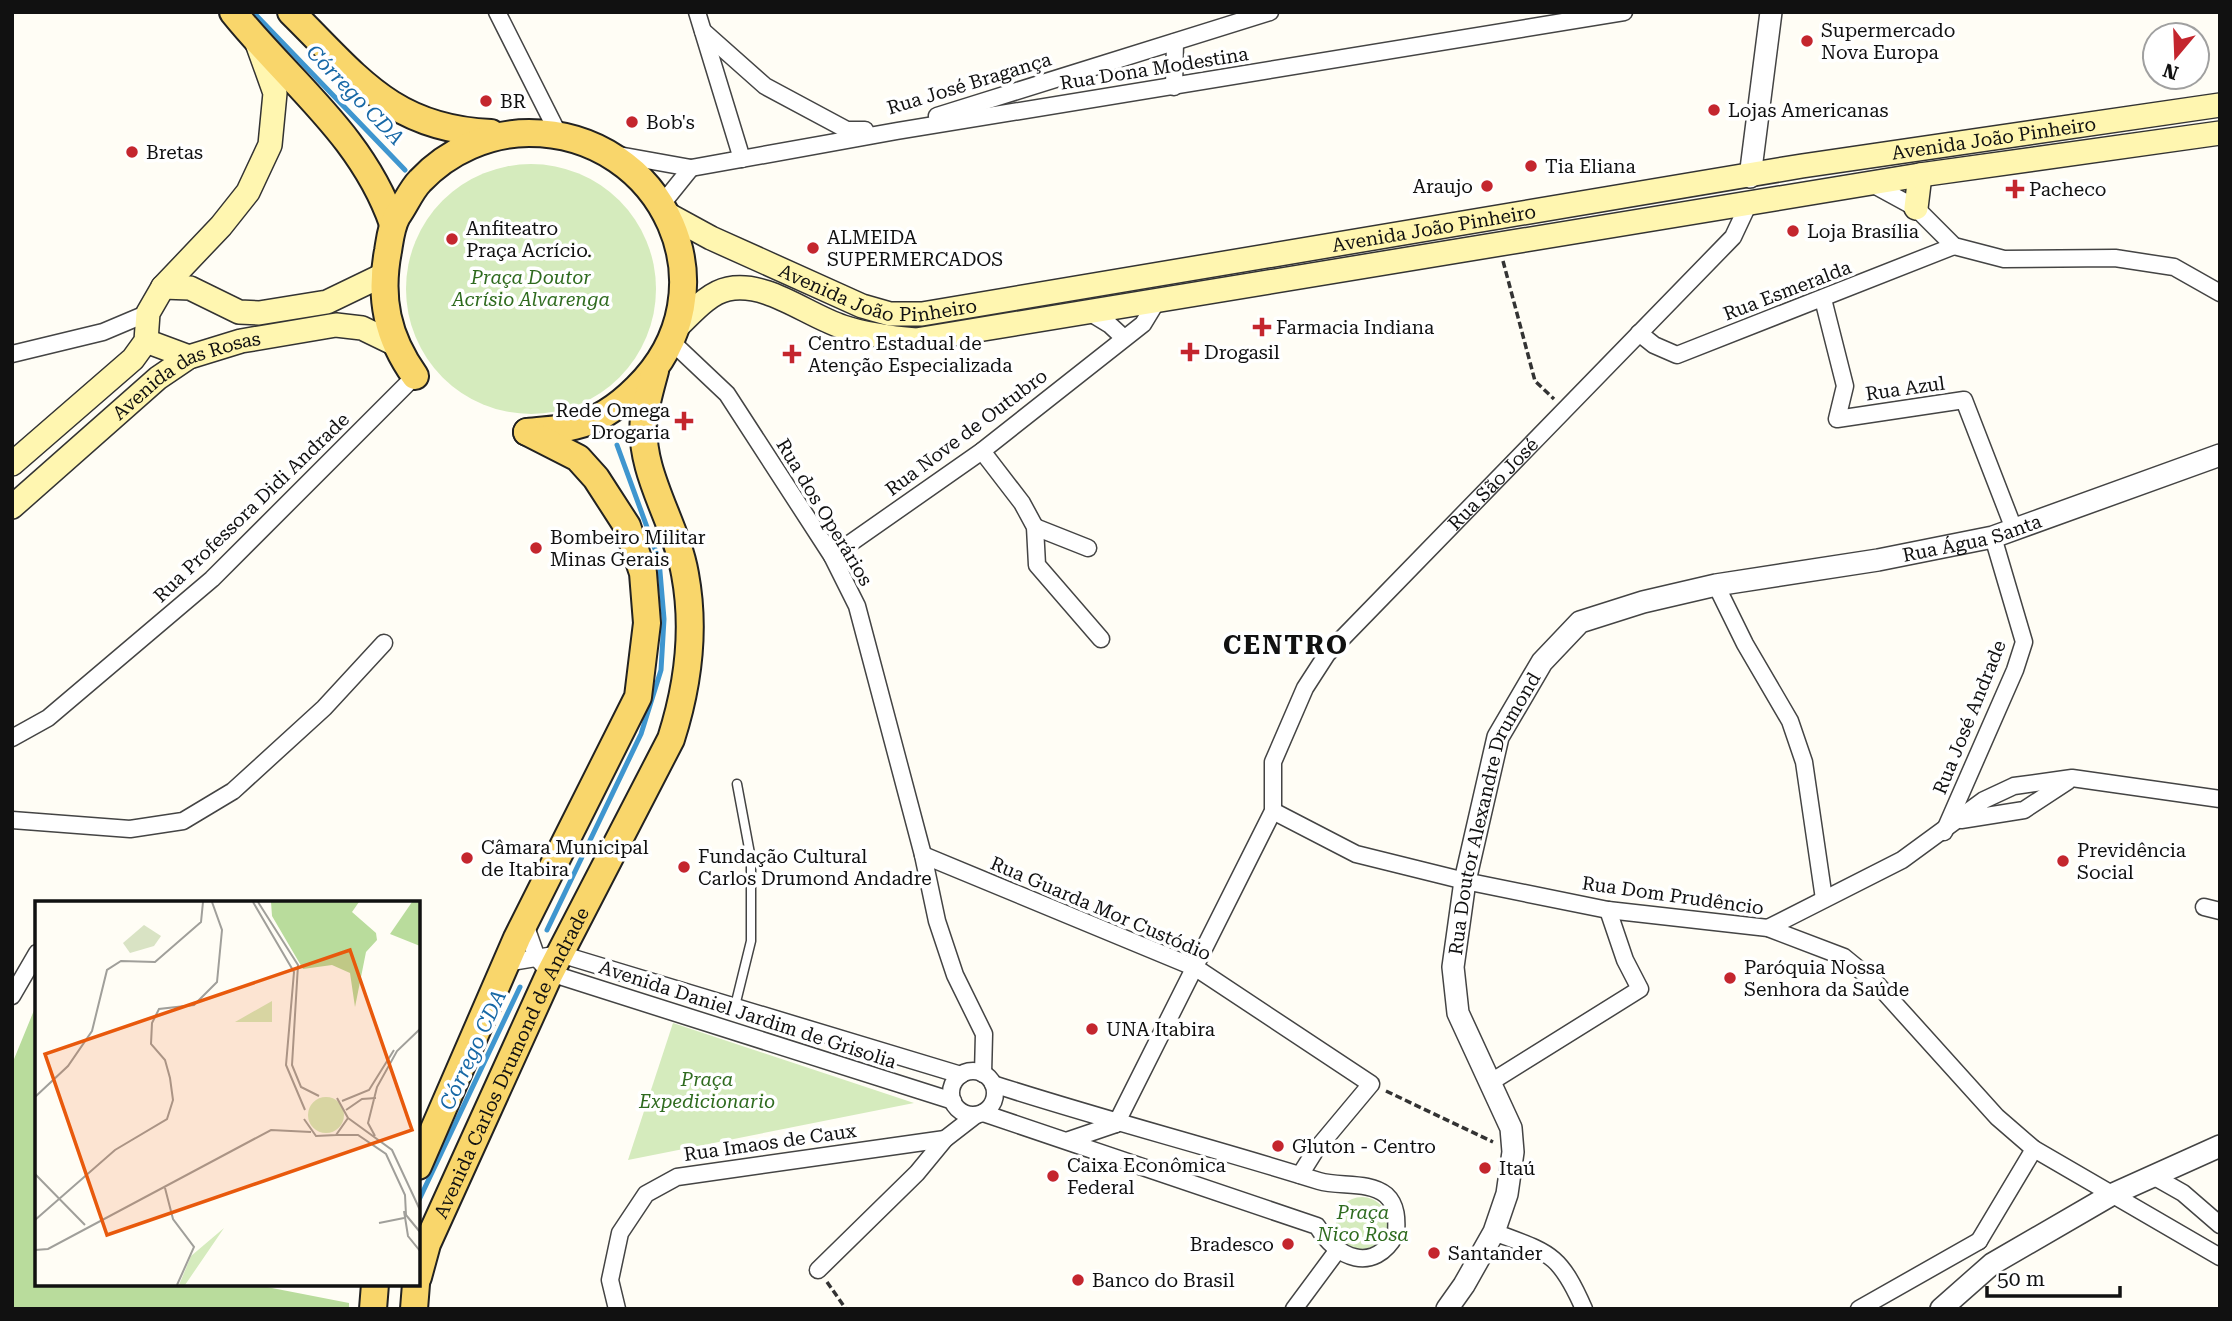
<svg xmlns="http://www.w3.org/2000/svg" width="2232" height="1321" viewBox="0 0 2232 1321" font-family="'Roboto Serif',serif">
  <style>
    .green { fill: #d5ebbd }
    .forest { fill: #b9dc9c }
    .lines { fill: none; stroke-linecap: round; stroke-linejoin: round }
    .stream { stroke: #3f96cf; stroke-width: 5 }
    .service-casing { stroke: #444; stroke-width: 11 }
    .minor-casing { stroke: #444; stroke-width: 19 }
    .tertiary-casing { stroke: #444; stroke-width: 24 }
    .secondary-casing { stroke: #333; stroke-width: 26 }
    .primary-casing { stroke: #222; stroke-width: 30 }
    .path { stroke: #333; stroke-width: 3.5; stroke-dasharray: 7 3.5; stroke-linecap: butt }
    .service { stroke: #fff; stroke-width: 8 }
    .minor { stroke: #fff; stroke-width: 16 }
    .tertiary { stroke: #fff; stroke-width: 21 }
    .secondary { stroke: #fff6b0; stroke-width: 23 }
    .primary { stroke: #f9d66b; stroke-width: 26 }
    .poi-dot { fill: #c4262e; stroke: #fff; stroke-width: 2.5 }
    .labels { text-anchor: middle; stroke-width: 7; stroke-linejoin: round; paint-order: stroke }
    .poi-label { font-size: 19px; fill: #111; stroke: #fff; text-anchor: start }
    .street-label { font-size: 19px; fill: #111; stroke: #fff }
    .park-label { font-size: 19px; font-style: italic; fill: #2f6b1f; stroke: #fff }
    .water-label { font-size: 21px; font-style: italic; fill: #1768a6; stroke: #fff }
    .district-label { font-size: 26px; font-weight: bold; letter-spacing: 2px; fill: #111; stroke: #fff }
    .inset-road { fill: none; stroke: #a09f9a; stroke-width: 2 }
    .view { fill: #e8590c; fill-opacity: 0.15; stroke: #e8590c; stroke-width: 3.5 }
    .inset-edge { fill: none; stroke: #111; stroke-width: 3.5 }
  </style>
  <rect width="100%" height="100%" fill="#fffdf5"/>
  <!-- green -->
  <g class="green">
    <circle cx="531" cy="289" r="125"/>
    <path d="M673,1023L914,1103L628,1160Z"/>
    <circle cx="1362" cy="1223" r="26"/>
  </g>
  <!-- forest -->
  <path class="forest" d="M37,1003V1284H251L349,1303V1309H12V1064Z"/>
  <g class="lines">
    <!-- stream -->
    <g class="stream">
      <path d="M253,12L405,170"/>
      <path d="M547,930L641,734L661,670L664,619L659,560L617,445"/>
      <path d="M418,1202L520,987"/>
    </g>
    <defs>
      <path id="service" d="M735,1006L751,941V859L737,784"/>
      <g id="minor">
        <path d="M497,12L558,133"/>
        <path d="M697,12L742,159"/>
        <path d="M703,31L765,86L847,130H865"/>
        <path d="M1174,87L1175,42"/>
        <path d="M937,116L1270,12"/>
        <path d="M613,154L691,168L897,131L1624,12"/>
        <path d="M1872,184L1916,208L1954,246L2004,259L2115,258L2174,267L2220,293"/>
        <path d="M662,204L691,168"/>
        <path d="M1823,299L1845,386L1837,419L1964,400L2014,529"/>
        <path d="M1087,311L1110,325L1124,338"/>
        <path d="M1639,333L1654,345L1677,355L1954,246"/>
        <path d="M672,342L727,394L832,556L857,606L923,855L937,921L955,975L984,1034L983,1074"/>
        <path d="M12,354L103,332L148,313"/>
        <path d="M982,451L1022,503L1035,527L1037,565L1101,639"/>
        <path d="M1035,527L1088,548"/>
        <path d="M832,556L982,451L1143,324L1157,301"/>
        <path d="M1716,585L1745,644L1790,721L1804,762L1824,899"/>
        <path d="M12,738L48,718L212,579L415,376"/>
        <path d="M1273,811L1356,854L1465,881L1608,910L1768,928L1844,957L1877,984L1997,1117L2034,1149L2220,1257"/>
        <path d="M12,820L130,829L183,821L233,791L324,708L384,643"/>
        <path d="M1961,820L2024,810L2068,781"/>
        <path d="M1944,832L2015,670L2024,642L1993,537"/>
        <path d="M923,855L1196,968L1371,1084L1315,1151L1300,1175"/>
        <path d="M2204,907L2220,911"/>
        <path d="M525,924L537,958L550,973L953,1101"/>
        <path d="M1768,928L1902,860L1984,800L2014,786L2072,778L2220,799"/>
        <path d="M506,963L560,954L961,1075"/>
        <path d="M12,996L37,953"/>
        <circle cx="973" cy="1093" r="22"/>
        <path d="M1491,1082L1640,989L1625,960L1608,910"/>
        <path d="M983,1113L1317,1226C1336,1258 1374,1275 1396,1234C1397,1220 1397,1205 1386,1195C1369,1181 1339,1187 1319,1181C1211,1147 1101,1119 993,1084"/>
        <path id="s1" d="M1116,1124L1273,811V762L1305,688L1327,654L1733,237L1748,205"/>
        <path d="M1069,1140L1116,1124"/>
        <path d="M2153,1176L2183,1193L2220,1225"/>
        <path d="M1494,1232C1549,1253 1559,1252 1584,1309"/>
        <path d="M1979,1241L2034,1149"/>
        <path d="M818,1270L917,1173L945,1139L976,1115"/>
        <path d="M617,1309L610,1280L620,1233L646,1194L677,1177L945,1139"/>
        <path d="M1294,1309L1337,1251"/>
        <path d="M1859,1309L1979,1241"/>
      </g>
      <g id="tertiary">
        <path d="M1750,177L1771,12"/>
        <path id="s2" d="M1447,1309L1464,1285L1494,1232L1507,1194L1513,1152L1511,1128L1458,1013L1453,967L1465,881L1498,737L1542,662L1580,622L1643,602L1716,585L1878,560L1993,537L2220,455"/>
        <path d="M1941,1309L1992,1264L2111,1195L2220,1146"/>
      </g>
      <g id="secondary">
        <path d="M1916,208L1920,175"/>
        <path id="s3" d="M667,214L711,238L862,306L890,314H922L1802,166L2220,105"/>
        <path d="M163,287L190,288L239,312L259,313L327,302L383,275"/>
        <path d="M677,327C691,314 708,293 728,289C767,281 806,315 843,327C867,335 891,338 916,340L1920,175L2220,133"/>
        <path d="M146,341L189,357"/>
        <path d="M12,464L133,359L146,341L148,313L163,287L221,226L248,192L270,145L275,93L257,43"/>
        <path id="s4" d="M12,507L158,378L189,357L241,341L336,325L362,328L395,344"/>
      </g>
      <g id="primary">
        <path d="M233,12C290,83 362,135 393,224"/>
        <path d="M291,12C357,77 392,129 491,133"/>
        <path d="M415,376C387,337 379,298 388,251C390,239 391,227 397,216C405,205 411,190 420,181C448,151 489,133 529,133C664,133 736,291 637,388C620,405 598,421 574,426C559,430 542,430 527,432"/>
        <path d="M418,1166L517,938L638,697L647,623L643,573L627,526L596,478L578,458L527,432"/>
        <path id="s5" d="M418,1277L427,1244L550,973L671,739C688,686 695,628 685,574C676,522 638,472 644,418C646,403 651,386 655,371"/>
        <path d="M373,1309L375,1284"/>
        <path d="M414,1309L416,1284"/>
      </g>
    </defs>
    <!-- service casing -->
    <use href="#service" class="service-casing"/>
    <!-- minor casing -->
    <use href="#minor" class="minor-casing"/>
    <!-- tertiary casing -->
    <use href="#tertiary" class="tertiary-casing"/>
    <!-- secondary casing -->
    <use href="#secondary" class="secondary-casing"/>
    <!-- primary casing -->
    <use href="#primary" class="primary-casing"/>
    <!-- path -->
    <g class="path">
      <path d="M1503,261L1535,381L1554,399"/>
      <path d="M1386,1091L1493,1142"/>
      <path d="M827,1282L846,1309"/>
    </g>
    <!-- service -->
    <use href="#service" class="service"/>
    <!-- minor -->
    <use href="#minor" class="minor"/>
    <!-- tertiary -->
    <use href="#tertiary" class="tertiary"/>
    <!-- secondary -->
    <use href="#secondary" class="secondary"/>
    <!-- primary -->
    <use href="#primary" class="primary"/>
  </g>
  <!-- markers -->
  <g class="poi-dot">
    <circle cx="1807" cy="41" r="7"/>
    <circle cx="486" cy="101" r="7"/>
    <circle cx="1714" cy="110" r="7"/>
    <circle cx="632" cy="122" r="7"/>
    <circle cx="132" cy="152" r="7"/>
    <circle cx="1531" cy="166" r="7"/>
    <circle cx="1487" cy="186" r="7"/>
    <path d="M2011.5 178.5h7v7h7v7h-7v7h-7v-7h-7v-7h7z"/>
    <circle cx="1793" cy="231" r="7"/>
    <circle cx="452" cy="239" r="7"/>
    <circle cx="813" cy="248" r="7"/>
    <path d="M1258.5 316.5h7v7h7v7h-7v7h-7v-7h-7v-7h7z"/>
    <path d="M1186.5 341.5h7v7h7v7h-7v7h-7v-7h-7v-7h7z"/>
    <path d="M788.5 343.5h7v7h7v7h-7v7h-7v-7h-7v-7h7z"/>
    <path d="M680.5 410.5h7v7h7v7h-7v7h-7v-7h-7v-7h7z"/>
    <circle cx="536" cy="548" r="7"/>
    <circle cx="467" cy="858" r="7"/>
    <circle cx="2063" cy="861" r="7"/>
    <circle cx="684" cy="867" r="7"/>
    <circle cx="1730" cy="978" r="7"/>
    <circle cx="1092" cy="1029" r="7"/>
    <circle cx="1278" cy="1146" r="7"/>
    <circle cx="1485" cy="1168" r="7"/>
    <circle cx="1053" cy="1176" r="7"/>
    <circle cx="1288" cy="1244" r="7"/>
    <circle cx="1434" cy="1253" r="7"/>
    <circle cx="1078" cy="1280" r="7"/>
  </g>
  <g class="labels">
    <!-- poi labels -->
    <g class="poi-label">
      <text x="1821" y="37">Supermercado<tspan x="1821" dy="22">Nova Europa</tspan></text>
      <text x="500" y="108">BR</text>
      <text x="1728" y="117">Lojas Americanas</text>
      <text x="646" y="129">Bob's</text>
      <text x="146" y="159">Bretas</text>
      <text x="1545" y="173">Tia Eliana</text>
      <text x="1473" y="193" text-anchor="end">Araujo</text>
      <text x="2029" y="196">Pacheco</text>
      <text x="466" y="235">Anfiteatro<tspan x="466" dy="22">Praça Acrício.</tspan></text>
      <text x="1807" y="238">Loja Brasília</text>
      <text x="827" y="244">ALMEIDA<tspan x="827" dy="22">SUPERMERCADOS</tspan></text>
      <text x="1276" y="334">Farmacia Indiana</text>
      <text x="808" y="350">Centro Estadual de<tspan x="808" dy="22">Atenção Especializada</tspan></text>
      <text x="1204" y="359">Drogasil</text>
      <text x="670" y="417" text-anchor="end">Rede Omega<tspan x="670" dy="22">Drogaria</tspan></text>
      <text x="550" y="544">Bombeiro Militar<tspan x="550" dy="22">Minas Gerais</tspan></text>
      <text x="481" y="854">Câmara Municipal<tspan x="481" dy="22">de Itabira</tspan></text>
      <text x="2077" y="857">Previdência<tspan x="2077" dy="22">Social</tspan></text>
      <text x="698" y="863">Fundação Cultural<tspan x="698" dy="22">Carlos Drumond Andadre</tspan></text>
      <text x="1744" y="974">Paróquia Nossa<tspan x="1744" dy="22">Senhora da Saúde</tspan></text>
      <text x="1106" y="1036">UNA Itabira</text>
      <text x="1292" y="1153">Gluton - Centro</text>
      <text x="1067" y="1172">Caixa Econômica<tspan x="1067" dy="22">Federal</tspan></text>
      <text x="1499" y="1175">Itaú</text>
      <text x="1274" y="1251" text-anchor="end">Bradesco</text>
      <text x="1448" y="1260">Santander</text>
      <text x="1092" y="1287">Banco do Brasil</text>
    </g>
    <!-- street labels -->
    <g class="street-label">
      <text transform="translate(1154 68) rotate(-9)" y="7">Rua Dona Modestina</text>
      <text transform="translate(969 83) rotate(-17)" y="7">Rua José Bragança</text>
      <text dy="7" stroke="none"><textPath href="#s3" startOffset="1363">Avenida João Pinheiro</textPath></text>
      <text dy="7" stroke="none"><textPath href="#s3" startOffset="796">Avenida João Pinheiro</textPath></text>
      <text dy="7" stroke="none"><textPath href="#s3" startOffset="229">Avenida João Pinheiro</textPath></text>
      <text transform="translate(1787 290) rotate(-21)" y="7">Rua Esmeralda</text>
      <text dy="7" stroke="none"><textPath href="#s4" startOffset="222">Avenida das Rosas</textPath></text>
      <text transform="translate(1905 388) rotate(-8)" y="7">Rua Azul</text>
      <text transform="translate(966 432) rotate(-37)" y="7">Rua Nove de Outubro</text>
      <text dy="7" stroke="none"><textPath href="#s1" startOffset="758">Rua São José</textPath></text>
      <text transform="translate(251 507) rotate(-44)" y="7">Rua Professora Didi Andrade</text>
      <text transform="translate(825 512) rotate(59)" y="7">Rua dos Operários</text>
      <text dy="7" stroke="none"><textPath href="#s2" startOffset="1148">Rua Água Santa</textPath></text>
      <text transform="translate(1969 717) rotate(-68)" y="7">Rua José Andrade</text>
      <text dy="7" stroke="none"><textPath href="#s2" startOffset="530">Rua Doutor Alexandre Drumond</textPath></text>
      <text transform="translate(1673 895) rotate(8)" y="7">Rua Dom Prudêncio</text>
      <text transform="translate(1101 908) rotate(23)" y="7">Rua Guarda Mor Custódio</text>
      <text transform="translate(748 1014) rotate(18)" y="7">Avenida Daniel Jardim de Grisolia</text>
      <text dy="7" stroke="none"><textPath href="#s5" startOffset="234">Avenida Carlos Drumond de Andrade</textPath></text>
      <text transform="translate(770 1142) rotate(-8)" y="7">Rua Imaos de Caux</text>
    </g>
    <!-- park labels -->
    <g class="park-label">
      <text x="531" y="284">Praça Doutor<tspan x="531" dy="22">Acrísio Alvarenga</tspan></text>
      <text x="707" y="1086">Praça<tspan x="707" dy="22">Expedicionario</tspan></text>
      <text x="1363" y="1219">Praça<tspan x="1363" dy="22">Nico Rosa</tspan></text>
    </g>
    <!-- water labels -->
    <g class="water-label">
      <text transform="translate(355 95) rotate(46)" y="7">Córrego CDA</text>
      <text transform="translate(473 1050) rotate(-65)" y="7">Córrego CDA</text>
    </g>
    <!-- district labels -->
    <g class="district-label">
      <text x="1286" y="654">CENTRO</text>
    </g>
  </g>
  <!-- overview -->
  <g transform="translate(35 901)">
    <rect width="385" height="385" fill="#fffdf5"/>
    <path d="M237,100V121H200ZM273 214a18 18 0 1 1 36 0a18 18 0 1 1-36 0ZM189,327L150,384H144L156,355Z" fill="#d5ebbd"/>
    <path d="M236,1H324L317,11L341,32L342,39L331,51L320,106L315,72L297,64L268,68L237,15ZM377,1H385V45L355,33Z" fill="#b9dc9c"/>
    <path d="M109,24L126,35L119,45L95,52L88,42Z" fill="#d9e3c4"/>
    <path class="inset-road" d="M218,1L259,71L251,164L270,209M223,1L263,64L257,164L266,186L284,195M0,196L33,165L57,130L72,69L86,60L120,61L166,21L168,1M307,200L334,189L359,149M311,209L327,198L341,197M313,217L357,249L385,309M269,218L281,235L301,234L313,217L302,197M301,234H323L351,253L370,294L371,314L385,331M340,235L333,222L342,186L362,150L385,128M0,273L50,324M130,287L138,318L159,346L142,384M369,310L373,335L385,350M0,319L80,249L132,218L138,199L135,177L130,159L116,143L117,122L124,108L159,104L182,81L187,29L177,1M344,322L369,317M0,349L13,348L236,229L276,231"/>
    <path class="view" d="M315,49L377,229L72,334L10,153Z"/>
    <rect width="385" height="385" class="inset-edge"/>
  </g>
  <!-- border -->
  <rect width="2232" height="1321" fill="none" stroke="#111111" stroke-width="28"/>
  <!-- north arrow -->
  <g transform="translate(2176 56) rotate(199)"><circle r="33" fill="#ffffff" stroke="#a0a0a0" stroke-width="2"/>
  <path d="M0-5L12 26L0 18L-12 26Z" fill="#c4262e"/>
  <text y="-10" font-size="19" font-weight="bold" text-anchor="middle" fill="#111111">N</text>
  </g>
  <!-- scale -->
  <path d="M1987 1286v10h133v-10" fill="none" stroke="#111111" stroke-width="3.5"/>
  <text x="1997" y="1286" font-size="21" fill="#111111" stroke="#ffffff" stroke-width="5" paint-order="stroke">50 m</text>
</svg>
